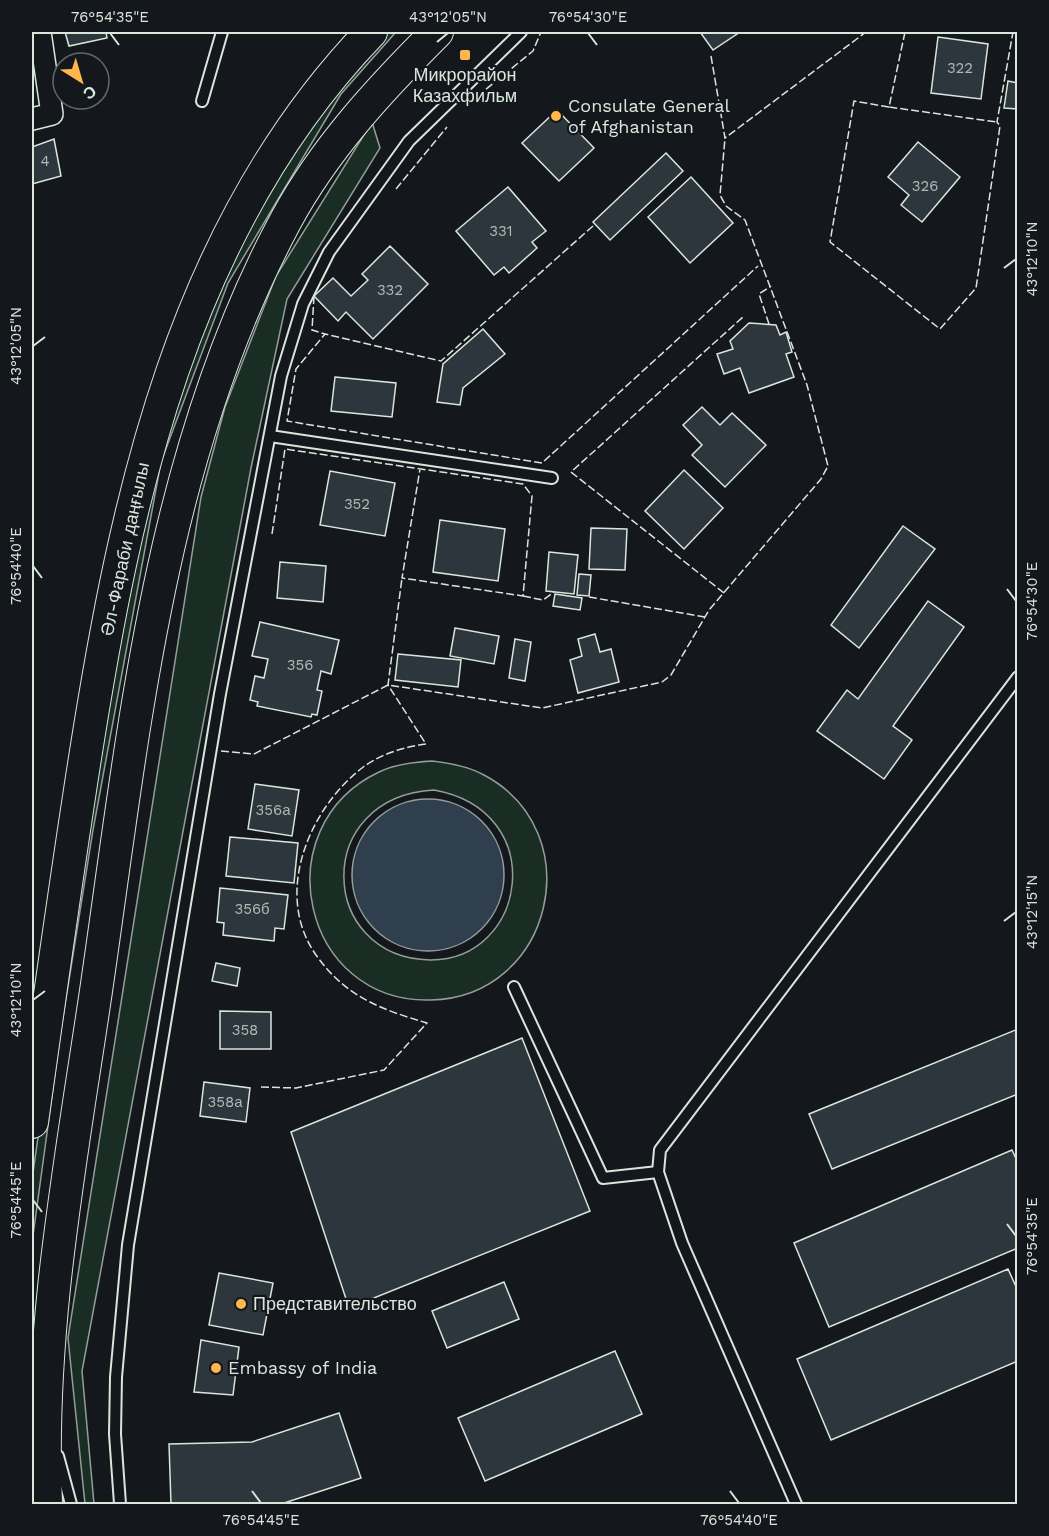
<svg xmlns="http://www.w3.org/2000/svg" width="1049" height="1536" viewBox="0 0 1049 1536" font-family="'Work Sans',sans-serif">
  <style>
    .green { fill: #1a2d24; stroke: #939e99; stroke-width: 1.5; fill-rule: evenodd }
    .water { fill: #2f3f4d; stroke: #939e99; stroke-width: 1.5 }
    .building { fill: #2c363c; stroke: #d8e6dc; stroke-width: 1.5 }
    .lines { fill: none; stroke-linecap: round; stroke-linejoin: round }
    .lane-casing { stroke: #d8e6dc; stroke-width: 14 }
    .street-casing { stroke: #d8e6dc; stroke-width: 24 }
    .primary-casing { stroke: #d8e6dc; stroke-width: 34 }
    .lane { stroke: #14181c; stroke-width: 10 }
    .street { stroke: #14181c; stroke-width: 21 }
    .primary { stroke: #14181c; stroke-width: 32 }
    .fence { stroke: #d8e6dc; stroke-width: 1.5; stroke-dasharray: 8 3; stroke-linecap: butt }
    .ticks { fill: none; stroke: #d8e6dc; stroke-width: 2 }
    .poi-dot { fill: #ffb74d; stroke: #14181c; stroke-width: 2 }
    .labels { text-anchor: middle; stroke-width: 4.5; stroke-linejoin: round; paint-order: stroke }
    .number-label { font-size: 15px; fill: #adbab4 }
    .poi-label { font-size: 18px; fill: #d8e6dc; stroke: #14181c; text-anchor: start }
    .street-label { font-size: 18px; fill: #d8e6dc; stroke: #14181c }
    .neatline { fill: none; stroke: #d8e6dc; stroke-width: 2 }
    .ticks-label { font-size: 15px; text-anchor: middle; fill: #d8e6dc }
  </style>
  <rect width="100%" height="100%" fill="#14181c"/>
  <!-- green -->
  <g class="green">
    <path d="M383,32H396L341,94L228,283L161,462L93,830L61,1030L32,1243V1180L82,826L150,462L217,277L331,88Z"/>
    <path d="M372,122L380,148L287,299L251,468L82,1371L94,1504H85L68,1338L201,497L225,407L276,276Z"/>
    <path d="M432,761C450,763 468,766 484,775C591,832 553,997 431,1000C302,1004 263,827 379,772C395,764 414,762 432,761ZM434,790C551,811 527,961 430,960C318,958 311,797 434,790Z"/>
  </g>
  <!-- water -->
  <circle class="water" cx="428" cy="875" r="76"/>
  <!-- building -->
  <g class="building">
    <path d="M65,32H106L107,38L69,46Z"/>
    <path d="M700,32H740L713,50Z"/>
    <path d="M938,37L988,44L981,99L931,93Z"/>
    <path d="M1008,81L1018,83V109L1004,108Z"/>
    <path d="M557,110L594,148L559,181L522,143Z"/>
    <path d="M54,139L61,176L32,184V147Z"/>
    <path d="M918,142L960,177L922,222L901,205L909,195L888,177Z"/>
    <path d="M666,153L683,171L610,240L593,222Z"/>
    <path d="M691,177L733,223L690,263L648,217Z"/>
    <path d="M508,187L546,231L532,242L537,248L509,273L504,267L494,275L456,231Z"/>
    <path d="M390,246L428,284L373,339L346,312L338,321L314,296L333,278L351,296L368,280L362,274Z"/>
    <path d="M749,323L776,325L780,335L786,332L792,352L786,354L794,377L749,393L740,368L724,374L717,354L733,349L730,341Z"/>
    <path d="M483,329L505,354L463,388L460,405L437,402L443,364Z"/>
    <path d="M335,377L396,383L392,417L331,411Z"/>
    <path d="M702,407L720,425L732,413L766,445L725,487L692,455L702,445L683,425Z"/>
    <path d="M684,470L723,508L684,549L645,511Z"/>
    <path d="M330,471L395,483L385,536L320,525Z"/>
    <path d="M440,520L505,529L498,581L433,572Z"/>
    <path d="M903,526L935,549L859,648L831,625Z"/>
    <path d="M591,528L627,529L625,570L589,569Z"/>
    <path d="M549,552L578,555L574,594L546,591Z"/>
    <path d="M280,562L326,566L323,602L277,598Z"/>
    <path d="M579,574L591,575L589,596L577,595Z"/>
    <path d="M555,594L582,598L580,610L553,606Z"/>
    <path d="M928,601L964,627L893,726L912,740L884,779L817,731L847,690L858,699Z"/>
    <path d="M260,622L339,640L331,674L321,671L317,690L322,691L317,715L312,714L311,717L257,706L258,702L250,700L255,676L264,678L268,659L252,656Z"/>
    <path d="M455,628L499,636L494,664L450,656Z"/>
    <path d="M595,634L600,652L611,649L619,682L578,693L570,660L582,656L578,639Z"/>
    <path d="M515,639L531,642L525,681L509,678Z"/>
    <path d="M398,654L461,660L458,687L395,680Z"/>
    <path d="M255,784L299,790L292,836L248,829Z"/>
    <path d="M230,837L298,843L294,883L226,876Z"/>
    <path d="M220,888L288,895L284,929L275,928L274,941L223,935L224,923L217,922Z"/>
    <path d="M216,963L240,968L237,986L212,981Z"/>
    <path d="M220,1011L271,1012V1049H220Z"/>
    <path d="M1018,1029V1094L832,1169L809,1114Z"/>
    <path d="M522,1038L590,1211L349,1308L291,1132Z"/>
    <path d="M204,1082L250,1088L246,1122L200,1116Z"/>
    <path d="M1012,1150L1018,1163V1248L829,1327L794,1243Z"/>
    <path d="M1008,1269L1018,1291V1361L831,1440L797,1359Z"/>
    <path d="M219,1273L273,1283L263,1335L209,1325Z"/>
    <path d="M504,1282L519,1319L447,1348L432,1311Z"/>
    <path d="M201,1340L239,1347L233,1395L194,1392Z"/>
    <path d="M615,1351L642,1414L485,1481L458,1418Z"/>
    <path d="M339,1413L361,1478L281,1504H171L169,1444L252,1442Z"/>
  </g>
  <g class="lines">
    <defs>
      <g id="lane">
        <path d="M202,101L222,32"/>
        <path d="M270,436L552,478"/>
        <path d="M514,987L603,1178L658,1172"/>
        <path d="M58,1456L71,1504"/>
        <path d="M120,1504L115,1434L116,1377L128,1245L220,694L281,376L303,304L329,252L409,141L521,32"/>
        <path d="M796,1504L682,1243L658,1172L660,1150L1018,677"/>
      </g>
      <path id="street" d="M32,119L52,114L40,32"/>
      <g id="primary">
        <path d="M32,1122C49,1001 66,879 85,758C126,498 182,228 371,32"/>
        <path d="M46,1504C38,1332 71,1161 96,991C134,731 159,456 286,220C325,148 380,89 437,32"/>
      </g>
    </defs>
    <!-- lane casing -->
    <use href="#lane" class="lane-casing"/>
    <!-- street casing -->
    <use href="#street" class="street-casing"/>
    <!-- primary casing -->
    <use href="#primary" class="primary-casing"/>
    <!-- lane -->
    <use href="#lane" class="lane"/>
    <!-- street -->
    <use href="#street" class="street"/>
    <!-- primary -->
    <use href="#primary" class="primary"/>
    <!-- fence -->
    <g class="fence">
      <path d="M905,32L889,107L997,122"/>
      <path d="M711,56L725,138L866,32"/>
      <path d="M469,103L533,51L541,32"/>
      <path d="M889,107L854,101L830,242L940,329L976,288L1000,126L997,122L1013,32"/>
      <path d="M396,189L447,127"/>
      <path d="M593,226L441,361L325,334L296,369L287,421L542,463L758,266"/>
      <path d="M314,296L312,330L325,334"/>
      <path d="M769,324L759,294L771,286"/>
      <path d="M272,534L285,449L523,484L532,496L523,596L402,578L420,469"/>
      <path d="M724,593L571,472L744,316"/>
      <path d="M523,596L543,600L554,592"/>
      <path d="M589,597L705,617"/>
      <path d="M221,751L254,754L388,685L542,708L662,682L671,675L709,610L821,479L828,466L807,385L745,220L726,206L720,195L725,138"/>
      <path d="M261,1087L296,1088L384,1070L427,1023C380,1009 346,997 316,955C273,894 309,809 362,768C380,754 404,747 426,744L388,685L402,578"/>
    </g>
  </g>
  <!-- ticks -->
  <path class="ticks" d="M110,33L119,45M588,33L597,45M437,42L448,33M1004,268L1016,259M33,346L45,337M33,566L42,578M1007,589L1016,601M1004,921L1016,912M33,1000L45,991M33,1200L42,1212M1007,1224L1016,1236M252,1491L261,1503M730,1491L739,1503"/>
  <!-- markers -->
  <g class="poi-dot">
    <rect x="459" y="49" width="12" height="12" rx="3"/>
    <circle cx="556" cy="116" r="6"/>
    <circle cx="241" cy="1304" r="6"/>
    <circle cx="216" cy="1368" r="6"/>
  </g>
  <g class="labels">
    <!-- number labels -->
    <g class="number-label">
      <text x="960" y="73">322</text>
      <text x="45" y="166">4</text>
      <text x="925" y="191">326</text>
      <text x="501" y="236">331</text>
      <text x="390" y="295">332</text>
      <text x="357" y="509">352</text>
      <text x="300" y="670">356</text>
      <text x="273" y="815">356а</text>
      <text x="252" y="914">356б</text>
      <text x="245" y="1035">358</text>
      <text x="225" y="1107">358а</text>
    </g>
    <!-- poi labels -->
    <g class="poi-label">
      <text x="465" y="81" text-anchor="middle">Микрорайон<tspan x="465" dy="21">Казахфильм</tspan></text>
      <text x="568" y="112">Consulate General<tspan x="568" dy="21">of Afghanistan</tspan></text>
      <text x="253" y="1310">Представительство</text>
      <text x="228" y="1374">Embassy of India</text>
    </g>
    <!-- street labels -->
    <g class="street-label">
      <text transform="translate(125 549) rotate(-78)" y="6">Әл-Фараби даңғылы</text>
    </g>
  </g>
  <!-- border -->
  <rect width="1049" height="1536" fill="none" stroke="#14181c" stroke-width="66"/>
  <!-- north arrow -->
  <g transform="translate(81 81) rotate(143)"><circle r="28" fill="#14181c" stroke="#626a69" stroke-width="1.5"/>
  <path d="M0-4.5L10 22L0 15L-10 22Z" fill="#ffb74d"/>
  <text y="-9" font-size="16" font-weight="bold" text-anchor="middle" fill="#d8e6dc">С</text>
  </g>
  <rect x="33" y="33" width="983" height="1470" class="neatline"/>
  <g class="ticks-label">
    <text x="110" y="22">76°54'35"E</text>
    <text x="448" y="22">43°12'05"N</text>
    <text x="588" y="22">76°54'30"E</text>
    <text transform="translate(1032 259) rotate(-90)" y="5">43°12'10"N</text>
    <text transform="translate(16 346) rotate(-90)" y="5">43°12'05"N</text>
    <text transform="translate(16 566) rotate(-90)" y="5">76°54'40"E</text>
    <text transform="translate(1032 601) rotate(-90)" y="5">76°54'30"E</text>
    <text transform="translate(1032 912) rotate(-90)" y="5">43°12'15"N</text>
    <text transform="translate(16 1000) rotate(-90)" y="5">43°12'10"N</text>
    <text transform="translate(16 1200) rotate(-90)" y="5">76°54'45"E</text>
    <text transform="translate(1032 1236) rotate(-90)" y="5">76°54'35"E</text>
    <text x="261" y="1525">76°54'45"E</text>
    <text x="739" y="1525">76°54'40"E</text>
  </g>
</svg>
